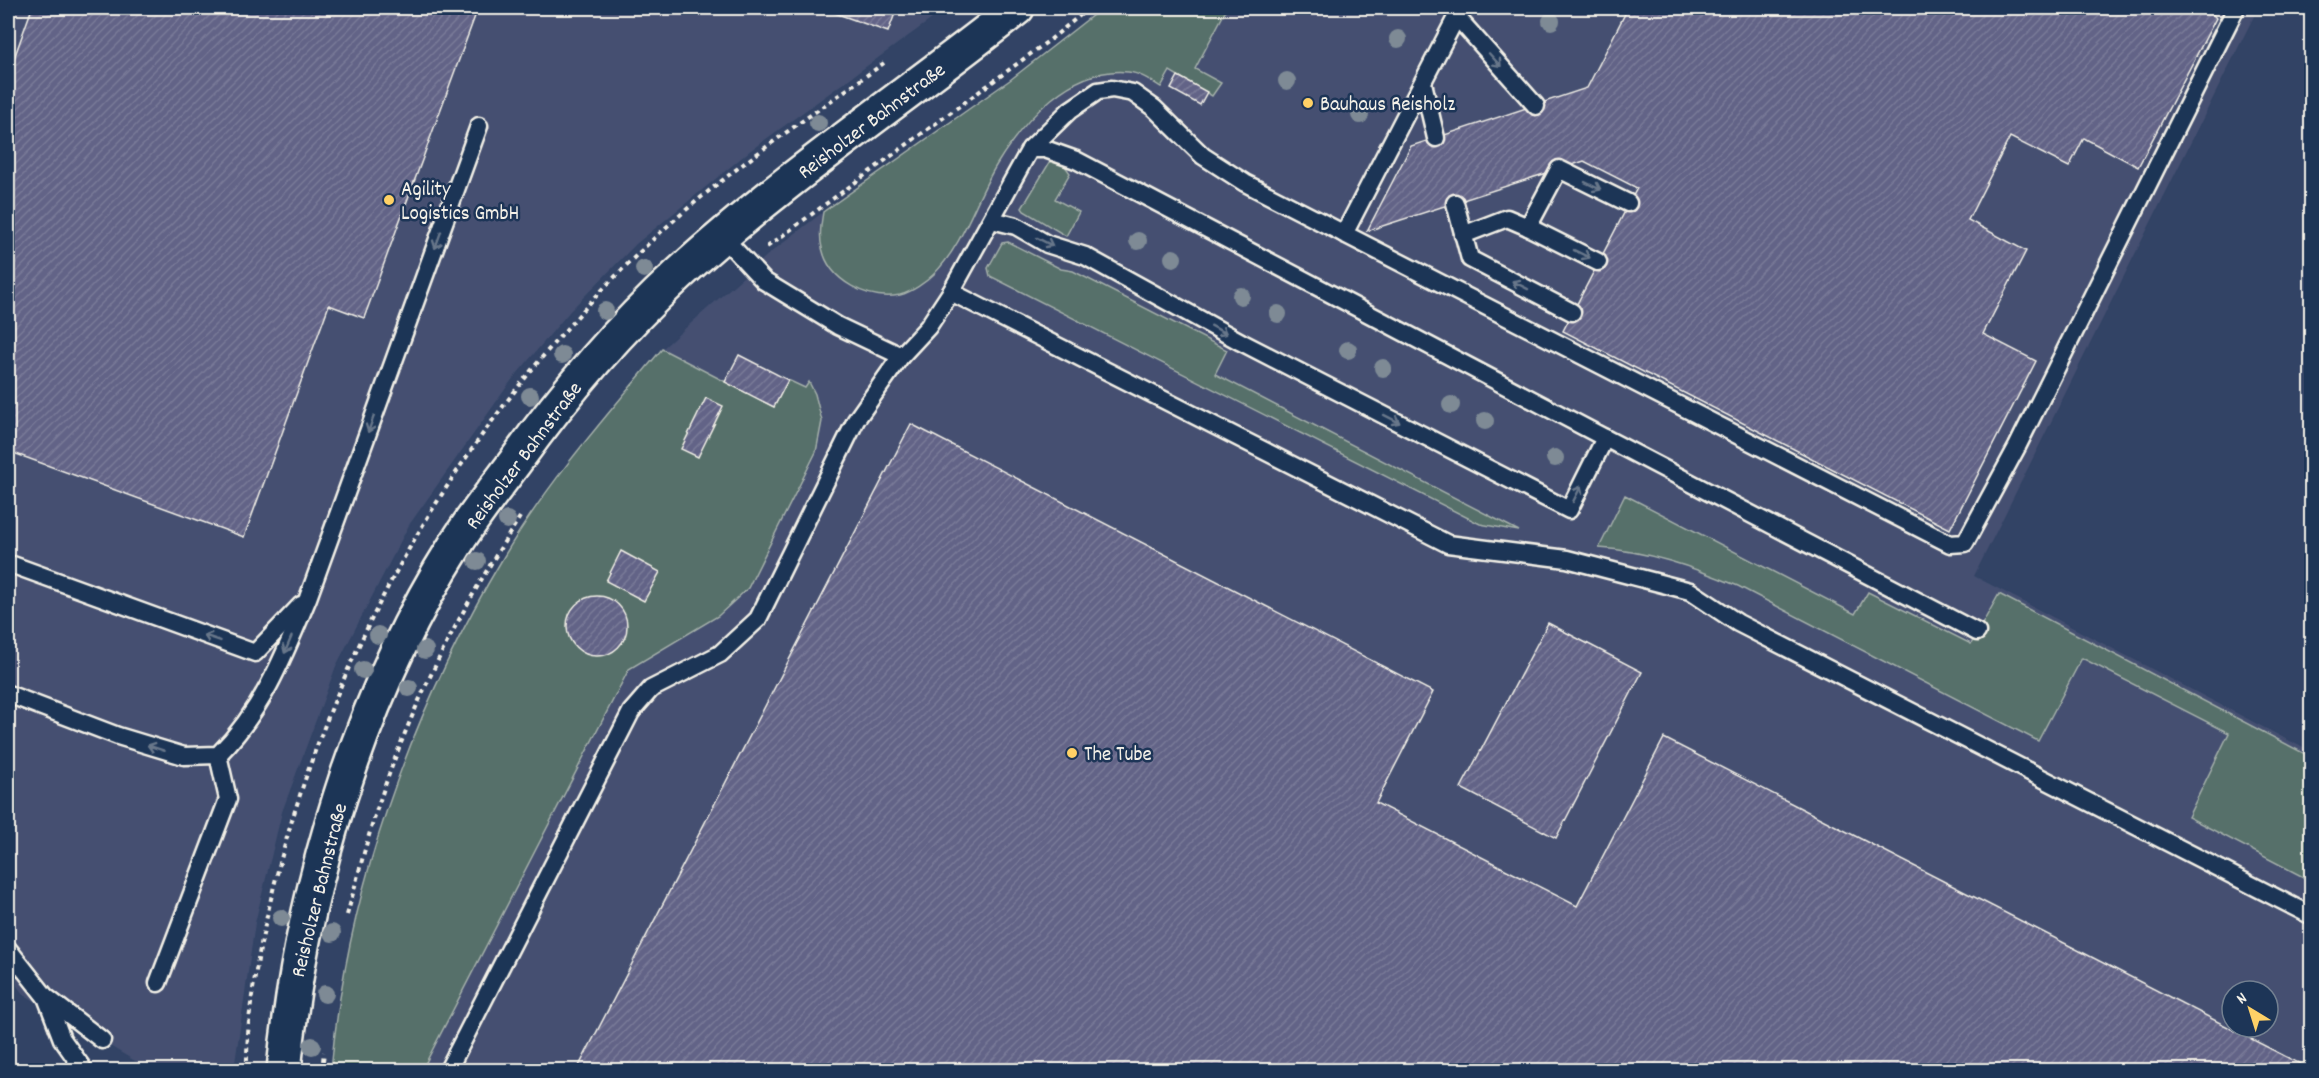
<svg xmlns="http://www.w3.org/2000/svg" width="2319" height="1078" viewBox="0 0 2319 1078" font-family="Dekko,sans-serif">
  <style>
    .built { fill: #445071; fill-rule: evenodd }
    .grass { fill: #566f6b; stroke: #a5b0aa; stroke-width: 1.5 }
    .building { fill: url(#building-hatch); stroke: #f4f1e8; stroke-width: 1.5 }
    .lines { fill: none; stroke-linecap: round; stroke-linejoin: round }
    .lane-casing { stroke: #f4f1e8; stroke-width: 21 }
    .secondary-casing { stroke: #f4f1e8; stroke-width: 38 }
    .path { stroke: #f4f1e8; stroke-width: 4; stroke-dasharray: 4.5 4.5; stroke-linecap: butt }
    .lane { stroke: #1d3557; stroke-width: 16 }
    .secondary { stroke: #1d3557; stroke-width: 33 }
    .tree { fill: #7e8a95 }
    .oneway { stroke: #68778a }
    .poi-dot { fill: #ffd166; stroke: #1d3557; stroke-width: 2 }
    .labels { text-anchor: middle; stroke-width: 5; stroke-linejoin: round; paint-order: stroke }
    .poi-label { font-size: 21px; fill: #f4f1e8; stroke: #1d3557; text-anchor: start }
    .street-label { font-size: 21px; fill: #f4f1e8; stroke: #1d3557 }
  </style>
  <defs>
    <pattern id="building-hatch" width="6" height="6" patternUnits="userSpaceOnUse" patternTransform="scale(1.5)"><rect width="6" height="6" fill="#626387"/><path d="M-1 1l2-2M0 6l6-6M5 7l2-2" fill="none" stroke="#797a98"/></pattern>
  </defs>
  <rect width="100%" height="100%" fill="#324365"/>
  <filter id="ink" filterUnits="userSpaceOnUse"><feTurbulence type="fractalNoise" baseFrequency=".0167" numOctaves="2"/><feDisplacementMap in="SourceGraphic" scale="12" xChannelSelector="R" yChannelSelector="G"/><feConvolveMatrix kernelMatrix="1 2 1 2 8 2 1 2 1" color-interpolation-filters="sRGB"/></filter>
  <g filter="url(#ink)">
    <!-- built -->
    <g class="built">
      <path d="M8,8H947L751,150L636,244L570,311L511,381L409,525L336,666L282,812L255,923L234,1070H150L23,994L8,974Z"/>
      <path d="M1105,8H2258L1974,576L2311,752V1070H331L335,1029L367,878L381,829L417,729L453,652L503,558L541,501L662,349L770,253L823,212L1010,80ZM2232,991H2268V1027H2232Z"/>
    </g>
    <!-- grass -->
    <g class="grass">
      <path d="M1102,8H1227L1195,69L1221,83L1212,96L1170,71L1161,87C1151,81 1140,73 1128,72C1071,66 1024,120 997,164C975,200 965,242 934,274C926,282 912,292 900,295C868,301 829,281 822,248C819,236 821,224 823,212L1010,80Z"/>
      <path d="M1051,160L1062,162L1070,173L1055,199L1079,212L1066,236L1024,211L1022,208Z"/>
      <path d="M1008,242L1061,269L1073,271L1227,350L1215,374L1519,531L1480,524L990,276L988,268L1002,243Z"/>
      <path d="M662,349L774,407L788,380L805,388L809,382L815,394L822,421L816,452L748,588L718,616L629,669L422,1070H331C347,892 411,712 503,558C547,483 606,416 662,349Z"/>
      <path d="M1625,495L1855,614L1868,592L1971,644L1999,594L2311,757V881L2188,817L2229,733L2082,658L2038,741L1738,586C1693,567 1647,551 1599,548Z"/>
    </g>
    <!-- building -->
    <g class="building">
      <path d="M32,8H478L364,318L329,305L244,537L8,451V75Z"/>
      <path d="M821,8H897L888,32Z"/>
      <path d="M1628,8H2207L2216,18L2138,167L2084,138L2069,167L2010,137L1968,220L2026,251L1983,334L2036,361L1950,529L1563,331L1637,188L1584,161L1367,231L1411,146L1587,88Z"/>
      <path d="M1178,76L1207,92L1200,105L1171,89Z"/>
      <path d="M739,355L788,380L774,407L725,382Z"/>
      <path d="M706,398L723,406L698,457L681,449Z"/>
      <path d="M911,424L1433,692L1376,803L1577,906L1664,738L2312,1070H577Z"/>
      <path d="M621,551L660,572L644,601L606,581Z"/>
      <circle cx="597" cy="626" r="30"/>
      <path d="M1548,623L1642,672L1556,838L1461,788Z"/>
    </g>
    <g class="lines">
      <defs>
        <g id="lane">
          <path d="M1456,16L1536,106"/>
          <path d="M1423,83L1436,138"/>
          <path d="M1455,203L1470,259L1572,312"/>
          <path d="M992,220L1016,226L1047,244L1085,256L1241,342L1569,510L1605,438L1076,160L1045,149H1030"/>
          <path d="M1528,227L1598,262"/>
          <path d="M1344,234L1461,8"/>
          <path d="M1463,235L1507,218L1528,227L1559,169L1628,203"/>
          <path d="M722,236L764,281L838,326L901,356"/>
          <path d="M951,292L1448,544L1567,559L1690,591L1738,623L2312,916"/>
          <path d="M1605,438L1977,632"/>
          <path d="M8,567L13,565L255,653L301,605"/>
          <path d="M8,694L118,736L184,756L218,755C263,710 284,656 308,598L479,126"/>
          <path d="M8,949L45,996L102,1040"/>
          <path d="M158,983L228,799L218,755"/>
          <path d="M46,997L62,1039L84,1070"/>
          <path d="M448,1070L631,712L651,689L720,654L758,619L856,420L901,356L928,327L951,292L1030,149L1070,110L1098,91L1112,89L1133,93L1154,108L1203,156L1245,183L1950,544L1965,543L2017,447L2236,8"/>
        </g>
        <path id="secondary" d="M284,1070C301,891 359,697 456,544C474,515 495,489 515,462C563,395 618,330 679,274C785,177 905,97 1017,8"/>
      </defs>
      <!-- lane casing -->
      <use href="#lane" class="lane-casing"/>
      <!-- secondary casing -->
      <use href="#secondary" class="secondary-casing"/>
      <!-- path -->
      <g class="path">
        <path d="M767,247L1051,39L1089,8"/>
        <path d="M347,915C358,876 368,835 381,797C415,697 463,605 520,517"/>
        <path d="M247,1070C246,1009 260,945 274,886C334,643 462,423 643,249C716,178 802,122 884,63"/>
        <path d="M322,1070L324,1052"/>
      </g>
      <!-- lane -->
      <use href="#lane" class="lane"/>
      <!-- secondary -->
      <use href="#secondary" class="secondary"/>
    </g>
    <!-- trees -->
    <g class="tree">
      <circle cx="1551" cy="21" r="9"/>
      <circle cx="1398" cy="39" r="9"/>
      <circle cx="1287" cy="81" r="9"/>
      <circle cx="1360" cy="115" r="9"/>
      <circle cx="818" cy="123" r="9"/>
      <circle cx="1138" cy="241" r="9"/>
      <circle cx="1173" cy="258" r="9"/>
      <circle cx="644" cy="269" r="9"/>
      <circle cx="1241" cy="296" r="9"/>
      <circle cx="605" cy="311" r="9"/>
      <circle cx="1278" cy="314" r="9"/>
      <circle cx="1348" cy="350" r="9"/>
      <circle cx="562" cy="355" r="9"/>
      <circle cx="1383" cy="368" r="9"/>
      <circle cx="530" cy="396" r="9"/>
      <circle cx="1451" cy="405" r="9"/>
      <circle cx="1485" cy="421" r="9"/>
      <circle cx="1555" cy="458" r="9"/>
      <circle cx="507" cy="520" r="9"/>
      <circle cx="477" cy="561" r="9"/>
      <circle cx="378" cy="635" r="9"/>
      <circle cx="425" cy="650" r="9"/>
      <circle cx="363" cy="670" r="9"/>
      <circle cx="409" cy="688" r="9"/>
      <circle cx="281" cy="918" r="9"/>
      <circle cx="332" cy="933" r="9"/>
      <circle cx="325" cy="994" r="9"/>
      <circle cx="312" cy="1046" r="9"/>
    </g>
    <!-- one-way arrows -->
    <defs><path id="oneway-shaft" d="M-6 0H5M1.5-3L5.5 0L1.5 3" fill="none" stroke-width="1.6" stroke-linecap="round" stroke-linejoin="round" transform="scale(1.5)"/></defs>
    <g class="oneway">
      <use href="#oneway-shaft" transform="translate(1495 60) rotate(48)"/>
      <use href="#oneway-shaft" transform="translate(1593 186) rotate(26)"/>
      <use href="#oneway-shaft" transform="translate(438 240) rotate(110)"/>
      <use href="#oneway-shaft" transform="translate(1045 242) rotate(27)"/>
      <use href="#oneway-shaft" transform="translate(1582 254) rotate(26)"/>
      <use href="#oneway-shaft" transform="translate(1520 285) rotate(-153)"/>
      <use href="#oneway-shaft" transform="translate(1219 330) rotate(29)"/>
      <use href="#oneway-shaft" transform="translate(1392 419) rotate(27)"/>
      <use href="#oneway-shaft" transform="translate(371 424) rotate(110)"/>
      <use href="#oneway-shaft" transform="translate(1577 494) rotate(-63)"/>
      <use href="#oneway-shaft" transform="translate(212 638) rotate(-161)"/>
      <use href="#oneway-shaft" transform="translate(288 645) rotate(113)"/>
      <use href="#oneway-shaft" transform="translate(156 748) rotate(-162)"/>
    </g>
  </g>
  <!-- markers -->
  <g class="poi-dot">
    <circle cx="1308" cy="103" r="6"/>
    <circle cx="389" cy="200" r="6"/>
    <circle cx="1072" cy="753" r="6"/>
  </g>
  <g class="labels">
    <!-- poi labels -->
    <g class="poi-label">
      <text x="1320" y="110">Bauhaus Reisholz</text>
      <text x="401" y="195">Agility<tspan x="401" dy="24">Logistics GmbH</tspan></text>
      <text x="1084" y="760">The Tube</text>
    </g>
    <!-- street labels -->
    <g class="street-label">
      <text transform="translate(871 120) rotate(-37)" y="7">Reisholzer Bahnstraße</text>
      <text transform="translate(523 455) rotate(-53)" y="7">Reisholzer Bahnstraße</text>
      <text transform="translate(318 890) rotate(-76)" y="7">Reisholzer Bahnstraße</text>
    </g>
  </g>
  <!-- margin -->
  <rect width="2319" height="1078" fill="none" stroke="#1d3557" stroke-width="30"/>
  <rect x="15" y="15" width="2289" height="1048" fill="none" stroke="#f4f1e8" stroke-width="2" filter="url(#ink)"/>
  <!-- north arrow -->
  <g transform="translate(2250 1009) rotate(322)"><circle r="28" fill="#1d3557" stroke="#738091" stroke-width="1.5"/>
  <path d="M0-4.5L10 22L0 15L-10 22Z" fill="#ffd166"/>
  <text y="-9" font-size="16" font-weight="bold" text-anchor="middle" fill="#f4f1e8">N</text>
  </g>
</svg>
